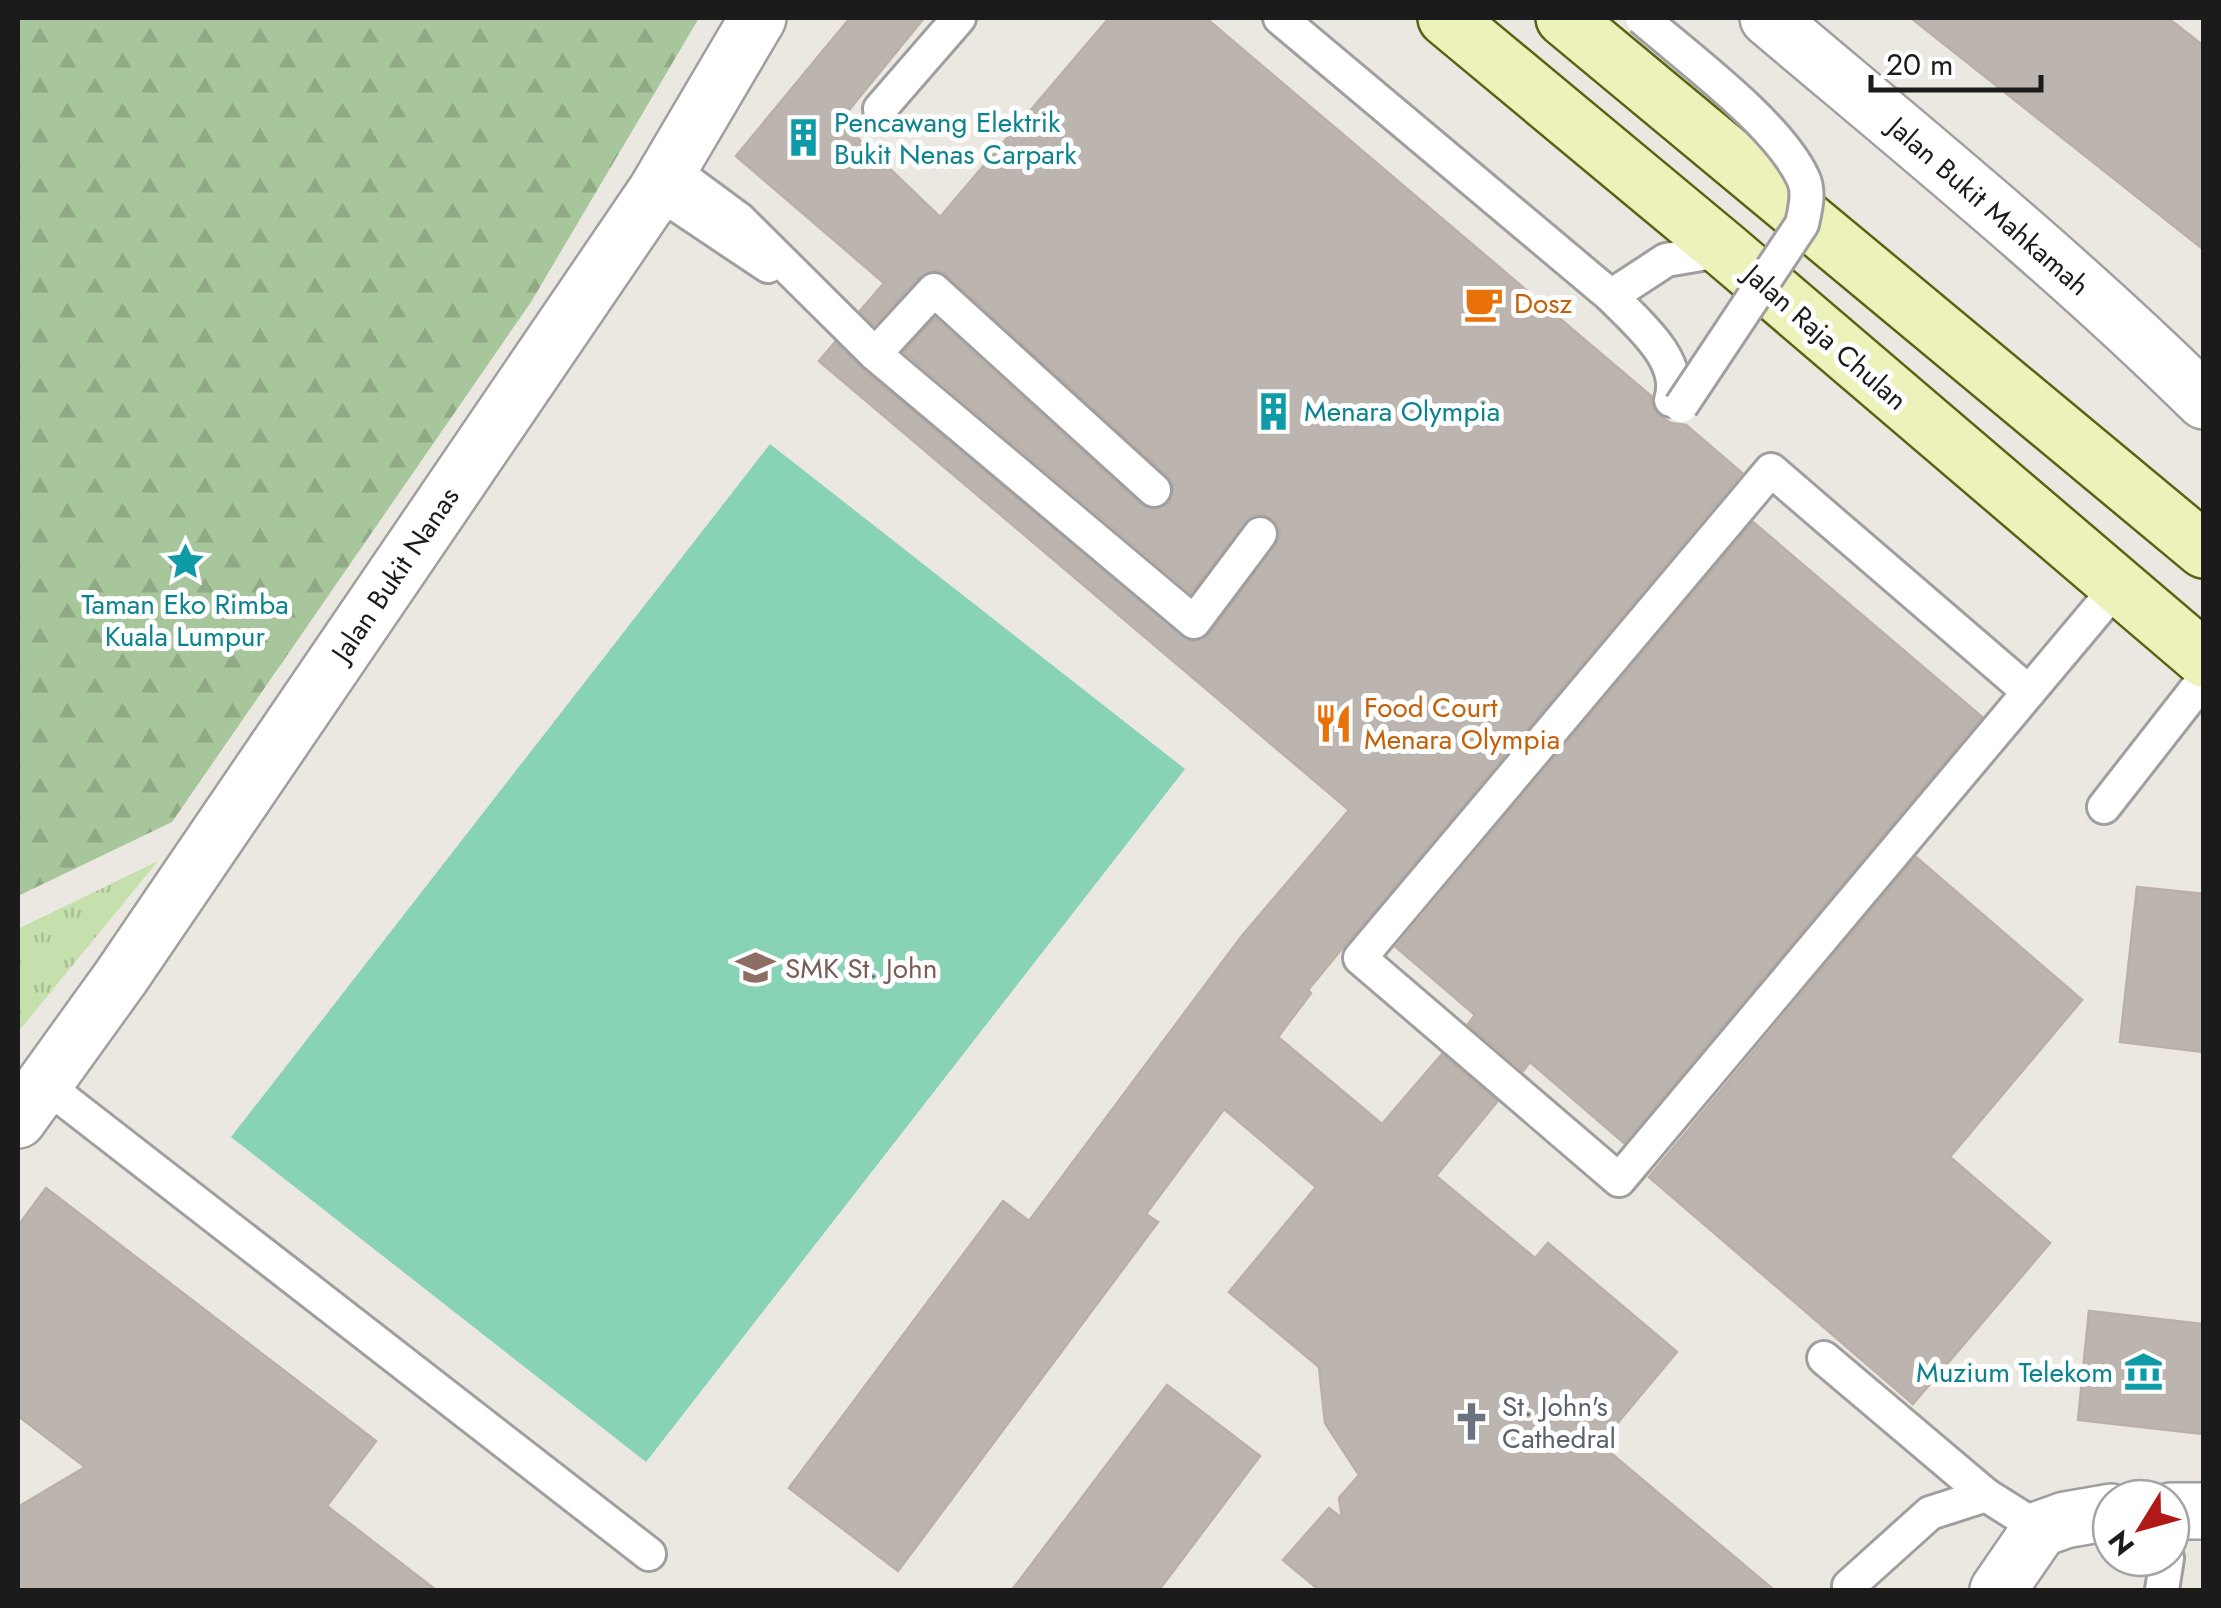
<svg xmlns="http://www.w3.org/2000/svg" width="2221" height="1608" viewBox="0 0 2221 1608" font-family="Jost,sans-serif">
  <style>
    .grass { fill: url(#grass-tufts) }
    .forest { fill: url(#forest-firs) }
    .pitch { fill: #88d2b6 }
    .building { fill: #bbb4af; stroke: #bbafa6; stroke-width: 2.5 }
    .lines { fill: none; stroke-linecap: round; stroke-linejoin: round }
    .service-casing { stroke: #9f9f9f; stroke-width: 38 }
    .minor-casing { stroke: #9f9f9f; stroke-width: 60 }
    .secondary-casing { stroke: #596311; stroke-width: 60 }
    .service { stroke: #fff; stroke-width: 32 }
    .minor { stroke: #fff; stroke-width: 55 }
    .secondary { stroke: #edf1ba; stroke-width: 55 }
    .service-bridge-casing { stroke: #9f9f9f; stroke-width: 38; stroke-linecap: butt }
    .service-bridge { stroke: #fff; stroke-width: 32 }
    .labels { text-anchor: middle; stroke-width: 10; stroke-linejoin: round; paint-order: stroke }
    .culture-label { font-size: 28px; fill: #0d838f; stroke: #fff; text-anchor: start }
    .street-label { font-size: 28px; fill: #1b1b1b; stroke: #fff }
    .food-label { font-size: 28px; fill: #c56008; stroke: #fff; text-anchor: start }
    .education-label { font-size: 28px; fill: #785e54; stroke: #fff; text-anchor: start }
    .worship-label { font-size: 28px; fill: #5b616d; stroke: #fff; text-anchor: start }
  </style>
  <defs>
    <pattern id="grass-tufts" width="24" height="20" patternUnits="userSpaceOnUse" patternTransform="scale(2.5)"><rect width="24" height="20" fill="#c5e0ac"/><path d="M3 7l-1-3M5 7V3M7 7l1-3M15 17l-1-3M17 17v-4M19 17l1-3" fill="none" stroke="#a9c093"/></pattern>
    <pattern id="forest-firs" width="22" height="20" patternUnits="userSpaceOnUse" patternTransform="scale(2.5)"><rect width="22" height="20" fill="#a7c69b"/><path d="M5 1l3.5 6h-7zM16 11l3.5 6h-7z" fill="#8faa85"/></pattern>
  </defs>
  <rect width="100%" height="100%" fill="#ebe8e1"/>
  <!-- grass -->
  <path class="grass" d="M158,861L18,1032V929Z"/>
  <!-- forest -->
  <path class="forest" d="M18,18H699L531,302L172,822L18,896Z"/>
  <!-- pitch -->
  <path class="pitch" d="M770,444L1185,769L646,1462L231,1137Z"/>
  <!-- building -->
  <g class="building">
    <path d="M850,18H924L840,121L940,217L1109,18H1206L1651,396L1652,406L1658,415L1671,423L1686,425L1742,473L1345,945L1308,990L1311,993L1278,1037L1382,1124L1442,1054L1497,1102L1436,1176L1535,1258L1548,1243L1677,1352L1600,1444L1774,1590H1319L1283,1560L1329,1508L1342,1518L1339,1498L1359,1475L1325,1423L1319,1367L1229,1292L1316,1187L1224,1109L1146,1214L1158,1222L898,1571L789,1488L1003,1201L1029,1221L1241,937L1349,810L819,361L835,342L862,369L1190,641H1201L1210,634L1280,537L1279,527L1273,519L1263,514L1251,516L1191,593L904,352L935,318L1141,505L1159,509L1169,503L1173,485L1167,475L947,275L937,270L920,276L874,325L860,311L884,283L736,156Z"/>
    <path d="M1911,18H2168L2204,46V250Z"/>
    <path d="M1753,522L1982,717L1624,1143L1530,1062L1523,1071L1468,1024L1475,1015L1396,947Z"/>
    <path d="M1916,857L2082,1000L1950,1157L2050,1243L1913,1404L1649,1177Z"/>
    <path d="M2137,887L2204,894V1052L2120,1042Z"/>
    <path d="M46,1188L376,1441L327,1506L436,1590H18V1507L85,1467L18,1416V1226Z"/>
    <path d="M2089,1311L2204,1324V1434L2078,1420Z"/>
    <path d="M1167,1385L1260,1456L1159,1590H1012Z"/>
  </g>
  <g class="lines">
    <defs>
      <g id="service">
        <path d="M1280,18L1611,296L1666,260L1725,250"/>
        <path d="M880,109L959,18"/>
        <path d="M670,168L739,219L875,354L1194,622L1260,534"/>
        <path d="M656,191L768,266"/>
        <path d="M1611,296C1636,322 1684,360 1671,400"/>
        <path d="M875,354L934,290L1154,490"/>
        <path d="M2029,692L1771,470L1360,958L1619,1180L2117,587"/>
        <path d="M2104,807L2204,679"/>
        <path d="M44,1084L649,1554"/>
        <path d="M1824,1358L1986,1495"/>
        <path d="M1849,1586L1930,1513L1986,1495L2040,1529"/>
        <path d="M2162,1590L2167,1558"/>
      </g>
      <g id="minor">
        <path d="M1768,18C1916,143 2066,265 2204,401"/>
        <path d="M18,1120L121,977L656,191L758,18"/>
        <path d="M2171,1511H2204"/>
        <path d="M1998,1590L2040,1529L2065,1520L2111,1512"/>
      </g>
      <g id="secondary">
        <path d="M1446,18L1725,250L2204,659"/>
        <path d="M1564,18L2204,550"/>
      </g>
    </defs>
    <!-- service casing -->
    <use href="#service" class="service-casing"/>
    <!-- minor casing -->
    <use href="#minor" class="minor-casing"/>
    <!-- secondary casing -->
    <use href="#secondary" class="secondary-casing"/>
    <!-- service -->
    <use href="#service" class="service"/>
    <!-- minor -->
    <use href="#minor" class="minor"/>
    <!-- secondary -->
    <use href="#secondary" class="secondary"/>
    <defs>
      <path id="service-bridge" d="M1642,18C1688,58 1778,124 1803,178C1810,192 1805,210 1802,224L1681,406"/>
    </defs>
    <!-- service-bridge casing -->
    <use href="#service-bridge" class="service-bridge-casing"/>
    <!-- service-bridge -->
    <use href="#service-bridge" class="service-bridge"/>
  </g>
  <!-- icons -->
  <defs>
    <symbol id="building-bare" viewBox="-9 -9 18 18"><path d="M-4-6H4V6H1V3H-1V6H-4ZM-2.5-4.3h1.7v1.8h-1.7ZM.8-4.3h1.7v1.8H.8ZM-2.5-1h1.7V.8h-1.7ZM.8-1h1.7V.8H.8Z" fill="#0f9aa8" stroke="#fff" stroke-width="2.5" paint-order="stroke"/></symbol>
    <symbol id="cafe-bare" viewBox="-9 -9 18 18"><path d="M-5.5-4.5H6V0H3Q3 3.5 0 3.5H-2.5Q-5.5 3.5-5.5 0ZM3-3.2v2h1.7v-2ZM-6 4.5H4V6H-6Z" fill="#e8710a" stroke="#fff" stroke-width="2.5" paint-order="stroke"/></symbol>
    <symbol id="sight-bare" viewBox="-9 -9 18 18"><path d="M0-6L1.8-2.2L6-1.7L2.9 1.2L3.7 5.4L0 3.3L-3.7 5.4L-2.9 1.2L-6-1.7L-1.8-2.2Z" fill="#0f9aa8" stroke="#fff" stroke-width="2.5" paint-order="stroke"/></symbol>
    <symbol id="restaurant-bare" viewBox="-9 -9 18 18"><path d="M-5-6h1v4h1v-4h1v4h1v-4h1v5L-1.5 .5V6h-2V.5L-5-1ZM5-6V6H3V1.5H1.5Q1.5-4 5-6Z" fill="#e8710a" stroke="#fff" stroke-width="2.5" paint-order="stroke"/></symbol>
    <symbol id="school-bare" viewBox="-9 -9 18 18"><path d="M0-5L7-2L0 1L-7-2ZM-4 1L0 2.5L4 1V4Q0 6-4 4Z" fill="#8d6e63" stroke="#fff" stroke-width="2.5" paint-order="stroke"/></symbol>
    <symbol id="museum-bare" viewBox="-9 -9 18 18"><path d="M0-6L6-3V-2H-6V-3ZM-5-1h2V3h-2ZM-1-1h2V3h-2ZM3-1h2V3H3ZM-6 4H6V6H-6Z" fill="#0f9aa8" stroke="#fff" stroke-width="2.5" paint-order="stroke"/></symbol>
    <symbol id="church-bare" viewBox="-9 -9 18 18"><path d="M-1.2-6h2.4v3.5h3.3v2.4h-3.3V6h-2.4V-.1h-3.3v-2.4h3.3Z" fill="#6b7280" stroke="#fff" stroke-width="2.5" paint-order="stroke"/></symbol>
  </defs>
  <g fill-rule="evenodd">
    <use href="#building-bare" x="776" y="110" width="55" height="55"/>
    <use href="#cafe-bare" x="1456" y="276" width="55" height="55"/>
    <use href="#building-bare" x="1246" y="384" width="55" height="55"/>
    <use href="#sight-bare" x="158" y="534" width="55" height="55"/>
    <use href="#restaurant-bare" x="1306" y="696" width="55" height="55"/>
    <use href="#school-bare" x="728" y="940" width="55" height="55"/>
    <use href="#museum-bare" x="2116" y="1344" width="55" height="55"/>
    <use href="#church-bare" x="1444" y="1394" width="55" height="55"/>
  </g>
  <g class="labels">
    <!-- culture labels -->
    <g class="culture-label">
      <text x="834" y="132">Pencawang Elektrik<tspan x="834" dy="32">Bukit Nenas Carpark</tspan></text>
      <text x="1304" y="421">Menara Olympia</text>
      <text x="185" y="614" text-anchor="middle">Taman Eko Rimba<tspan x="185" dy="32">Kuala Lumpur</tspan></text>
      <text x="2113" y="1382" text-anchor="end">Muzium Telekom</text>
    </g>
    <!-- street labels -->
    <g class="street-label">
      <text transform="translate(1989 206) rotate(41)" y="10">Jalan Bukit Mahkamah</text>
      <text transform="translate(1826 337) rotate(41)" y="10">Jalan Raja Chulan</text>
      <text transform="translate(395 574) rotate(-56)" y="10">Jalan Bukit Nanas</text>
    </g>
    <!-- food labels -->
    <g class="food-label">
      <text x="1514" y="313">Dosz</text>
      <text x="1364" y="717">Food Court<tspan x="1364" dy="32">Menara Olympia</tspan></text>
    </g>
    <!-- education labels -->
    <g class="education-label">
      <text x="785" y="978">SMK St. John</text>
    </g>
    <!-- worship labels -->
    <g class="worship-label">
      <text x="1502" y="1416">St. John's<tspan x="1502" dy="32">Cathedral</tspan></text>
    </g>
  </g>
  <!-- border -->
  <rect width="2221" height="1608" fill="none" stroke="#1b1b1b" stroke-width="40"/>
  <!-- north arrow -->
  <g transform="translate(2141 1528) rotate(233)"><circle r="48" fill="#ffffff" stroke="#a4a4a4" stroke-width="2.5"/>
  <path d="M0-8L18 38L0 25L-18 38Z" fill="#af1917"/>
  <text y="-15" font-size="28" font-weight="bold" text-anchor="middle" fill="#1b1b1b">N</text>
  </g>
  <!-- scale -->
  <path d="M1871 75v15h170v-15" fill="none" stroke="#1b1b1b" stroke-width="5"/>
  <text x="1886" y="75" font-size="30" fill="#1b1b1b" stroke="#ffffff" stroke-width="8" paint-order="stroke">20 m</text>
</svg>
